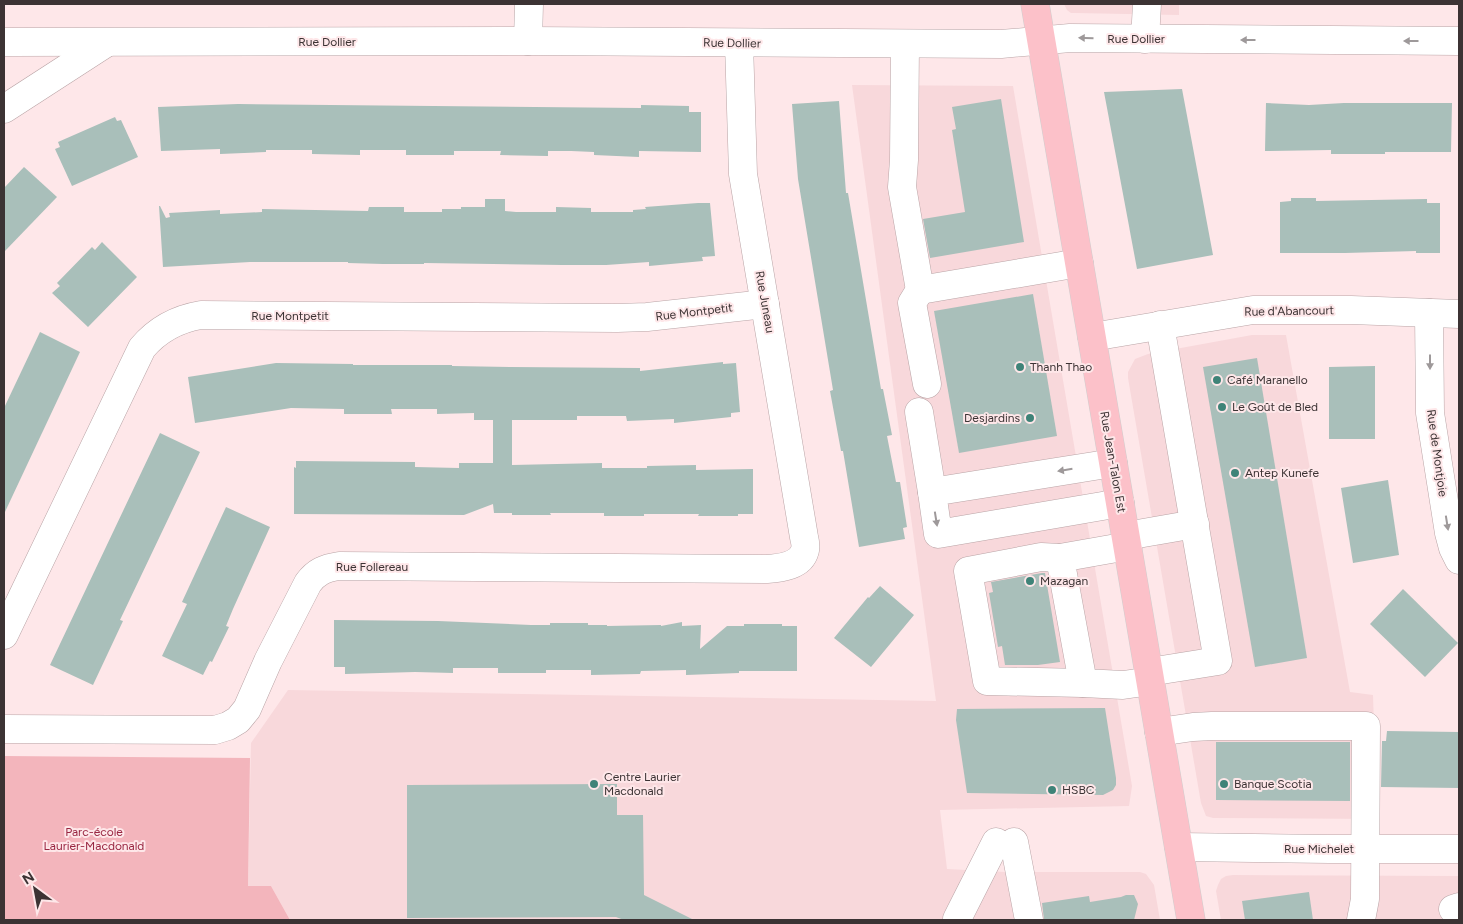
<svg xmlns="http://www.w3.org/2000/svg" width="1463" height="924" viewBox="0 0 1463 924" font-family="Figtree,sans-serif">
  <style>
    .built { fill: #f8d8db }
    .green { fill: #f3b5bc }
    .building { fill: #a9bfba }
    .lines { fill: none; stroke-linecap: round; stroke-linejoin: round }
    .minor-casing { stroke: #b9a4a6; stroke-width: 29 }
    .major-casing { stroke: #d0cece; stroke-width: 29 }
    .minor { stroke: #fff; stroke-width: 28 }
    .major { stroke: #fcc1c9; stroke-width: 28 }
    .oneway { fill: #9e999a }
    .poi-dot { fill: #3f8378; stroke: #fee7e9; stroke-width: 2 }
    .labels { text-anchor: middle; stroke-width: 4; stroke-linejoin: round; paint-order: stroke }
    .street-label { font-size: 12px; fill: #3c3334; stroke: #fee7e9 }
    .poi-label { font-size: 12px; fill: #3c3334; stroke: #fee7e9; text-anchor: start }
    .park-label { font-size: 12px; fill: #992642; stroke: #fee7e9 }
  </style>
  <rect width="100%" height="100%" fill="#fee7e9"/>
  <!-- built -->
  <g class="built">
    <path d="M1064,4H1179V15L1075,13H1071L1067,10Z"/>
    <path d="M852,85L1013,86L1132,786L1129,806L940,810L947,869L1005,872H1140L1146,874L1154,885L1160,920H290L271,886H248L251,743L288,690L936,701Z"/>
    <path d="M1252,335H1286L1350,692L1373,695L1377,819L1213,818L1206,816L1201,803L1128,378V372L1135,359L1148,354Z"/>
    <path d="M1233,875L1459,876V920H1221L1216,891L1218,885L1221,879L1226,876Z"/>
  </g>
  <!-- green -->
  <path class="green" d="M4,756L250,758L248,886H271L290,920H4Z"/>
  <!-- building -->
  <g class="building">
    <path d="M1182,89L1213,255L1137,269L1104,92Z"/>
    <path d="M1001,99L1024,242L930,258L923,219L965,212L952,130L956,129L952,107Z"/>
    <path d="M839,101L846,193H848L881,389H883L892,435L887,436L896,482H900L907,527L903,528L905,539L859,547L843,451H841L830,391L833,390L798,179L792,104Z"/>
    <path d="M1266,103L1309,105L1344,103H1452L1451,152H1385V154H1331V150L1265,151Z"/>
    <path d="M238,104L641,108V105L689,106V112H701V152L639,151V157L594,155V152L571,151H548V156L500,155L501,151H454V155H406V150H360V155L312,154V150H266V152L220,154V149L161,151L158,107Z"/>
    <path d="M115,117L117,121L121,120L138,157L72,186L55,149L60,147L58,142Z"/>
    <path d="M24,167L57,197L4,252V188Z"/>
    <path d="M1291,198H1316V201L1427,199V203H1440V253H1416V251L1345,253H1280V202L1291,201Z"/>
    <path d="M485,199H505V211L516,212H556V207L591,208V212H633V210L646,209L645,207L698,203H710L715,256L702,257L703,261L649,266V262L606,265H563L424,263V264H383L348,263V262H250L163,267L159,206H160L166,218L170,217L169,213L220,210V214L262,212V209L368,211L369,207H404V212H442V209H461V207H485Z"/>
    <path d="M102,242L137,277L88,327L52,293L60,286L57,283L92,247L95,250Z"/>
    <path d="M1033,294L1057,436L959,453L934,311Z"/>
    <path d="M40,332L80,352L4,514V408Z"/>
    <path d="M1257,358L1307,658L1255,667L1203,367Z"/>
    <path d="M723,362V364L736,363L740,412L731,413V417L674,423V419L627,421L626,416H577V420H512V465L602,463V468H647V466L696,465V470L753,469V514H738V516H698L699,514H644V516H604V513H550L551,515H512V513H494L493,504L464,515L294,514V467L296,468V461L415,462V467L459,468V463H493V420H474V413L437,414V409H391L392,414H344V409L291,408L195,423L188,377L276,363L353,364V365H452V366L511,367L640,368V371Z"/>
    <path d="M1375,366V439H1329V367Z"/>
    <path d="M160,433L200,452L120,620L123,621L93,685L50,665Z"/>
    <path d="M1388,480L1399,555L1353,563L1341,488Z"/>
    <path d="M226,507L270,527L233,609L226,626L229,627L212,662L210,661L203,675L162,656L187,604L182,602Z"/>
    <path d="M1042,573H1045L1060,662L1038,665H1005L1002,646L998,647L989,593L993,592L991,582Z"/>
    <path d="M880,586L914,615L871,667L834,638L868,597L869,598Z"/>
    <path d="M1403,589L1458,643L1425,677L1370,624Z"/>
    <path d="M334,620L438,621L531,625H550V623H588V625H607V626L661,625V626L682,622V626L701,625L700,649L727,626H744V624H782V626H797V671H739V673L686,675V670L641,671L640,674L591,675V670H546V673H498V668H453V673L415,672L345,674V667H334Z"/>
    <path d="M1105,708L1116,778V785L1113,790L1103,795L967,793L956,720L957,709Z"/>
    <path d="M1387,731L1459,732V788L1381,787L1382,741H1386Z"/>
    <path d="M1216,742H1350V801L1216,800Z"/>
    <path d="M617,784V815H643L644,895L694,920H624L616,917L407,918V785Z"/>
    <path d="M1309,892L1313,920H1245L1242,901Z"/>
    <path d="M1126,895H1134L1138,904L1134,920H1044L1042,903L1089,896L1090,902L1121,897Z"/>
  </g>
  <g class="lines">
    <defs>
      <g id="minor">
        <path d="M1145,39L1147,4"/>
        <path d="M528,41L529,4"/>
        <path d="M4,42L528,41L1001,44L1070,38L1459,41"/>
        <path d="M905,44L904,160L902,187L920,290L1079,263"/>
        <path d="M4,109L106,43"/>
        <path d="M920,290L912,303L927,384"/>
        <path d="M1429,313L1430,413L1449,533L1453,548L1459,560"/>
        <path d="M1092,337L1253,310H1351L1459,314"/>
        <path d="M919,412L932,492"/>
        <path d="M1113,463L932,492L938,534L1120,503"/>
        <path d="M1126,536L1195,524"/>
        <path d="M1128,546L1060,558L1083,683L1123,685L1151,681"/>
        <path d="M1060,558L1041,557L968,571L987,681L1083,683"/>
        <path d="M4,635L142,348C158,329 177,319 201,315L617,318L647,317L765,304"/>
        <path d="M1149,672L1218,661L1160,325"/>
        <path d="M4,729L215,730L228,726L238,720L247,709L268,661L308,583C316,572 325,568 339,566L767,569C781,568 801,566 805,550C806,546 805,541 804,537L743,174L739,43"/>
        <path d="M1159,732L1193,727L1212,726H1366L1365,899L1361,920"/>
        <path d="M1014,842L1029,920"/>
        <path d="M1179,847L1330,849H1459"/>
        <path d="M1453,909L1459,907"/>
        <path d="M957,919L996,842"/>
      </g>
      <path id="major" d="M1035,4L1191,920"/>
    </defs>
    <!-- minor casing -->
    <use href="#minor" class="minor-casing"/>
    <!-- major casing -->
    <use href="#major" class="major-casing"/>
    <!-- minor -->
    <use href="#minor" class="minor"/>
    <!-- major -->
    <use href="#major" class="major"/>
  </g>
  <!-- one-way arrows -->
  <defs><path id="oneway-solid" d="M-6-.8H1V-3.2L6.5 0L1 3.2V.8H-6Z" transform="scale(1.25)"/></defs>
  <g class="oneway">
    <use href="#oneway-solid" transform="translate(1086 38) rotate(-179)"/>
    <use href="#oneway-solid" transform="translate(1248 40) rotate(-180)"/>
    <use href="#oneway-solid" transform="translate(1411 41) rotate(-180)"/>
    <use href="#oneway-solid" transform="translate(1430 362) rotate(90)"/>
    <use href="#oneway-solid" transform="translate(1065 470) rotate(171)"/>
    <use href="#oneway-solid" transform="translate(936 519) rotate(81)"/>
    <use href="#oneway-solid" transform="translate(1447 523) rotate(81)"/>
  </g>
  <!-- markers -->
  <g class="poi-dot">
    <circle cx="1020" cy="367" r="5"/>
    <circle cx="1217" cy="380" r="5"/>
    <circle cx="1222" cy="407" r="5"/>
    <circle cx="1030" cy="418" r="5"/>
    <circle cx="1235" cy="473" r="5"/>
    <circle cx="1030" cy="581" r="5"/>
    <circle cx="594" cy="784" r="5"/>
    <circle cx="1224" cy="784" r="5"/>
    <circle cx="1052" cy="790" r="5"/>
  </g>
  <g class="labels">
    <!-- street labels -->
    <g class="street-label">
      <text x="1136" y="43">Rue Dollier</text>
      <text x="327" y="46">Rue Dollier</text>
      <text transform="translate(732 43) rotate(1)" y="4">Rue Dollier</text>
      <text transform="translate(765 302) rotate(80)" y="4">Rue Juneau</text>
      <text transform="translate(1289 311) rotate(-1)" y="4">Rue d'Abancourt</text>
      <text transform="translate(694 312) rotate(-7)" y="4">Rue Montpetit</text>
      <text x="290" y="320">Rue Montpetit</text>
      <text transform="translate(1437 453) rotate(82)" y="4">Rue de Montjoie</text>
      <text transform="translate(1113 462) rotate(80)" y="4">Rue Jean-Talon Est</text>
      <text x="372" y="571">Rue Follereau</text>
      <text x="1319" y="853">Rue Michelet</text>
    </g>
    <!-- poi labels -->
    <g class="poi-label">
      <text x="1030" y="371">Thanh Thao</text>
      <text x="1227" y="384">Café Maranello</text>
      <text x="1232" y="411">Le Goût de Bled</text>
      <text x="1020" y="422" text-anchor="end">Desjardins</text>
      <text x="1245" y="477">Antep Kunefe</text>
      <text x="1040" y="585">Mazagan</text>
      <text x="604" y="781">Centre Laurier<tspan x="604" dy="14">Macdonald</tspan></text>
      <text x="1234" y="788">Banque Scotia</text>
      <text x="1062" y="794">HSBC</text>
    </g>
    <!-- park labels -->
    <g class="park-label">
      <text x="94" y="836">Parc-école<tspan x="94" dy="14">Laurier-Macdonald</tspan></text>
    </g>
  </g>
  <!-- border -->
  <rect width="1463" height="924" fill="none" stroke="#3c3334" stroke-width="10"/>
  <!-- north arrow -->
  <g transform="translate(35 889) rotate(328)" stroke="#fee7e9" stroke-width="4" paint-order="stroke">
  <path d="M0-4L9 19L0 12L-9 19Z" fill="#3c3334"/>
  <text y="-8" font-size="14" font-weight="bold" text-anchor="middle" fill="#3c3334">N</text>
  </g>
</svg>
